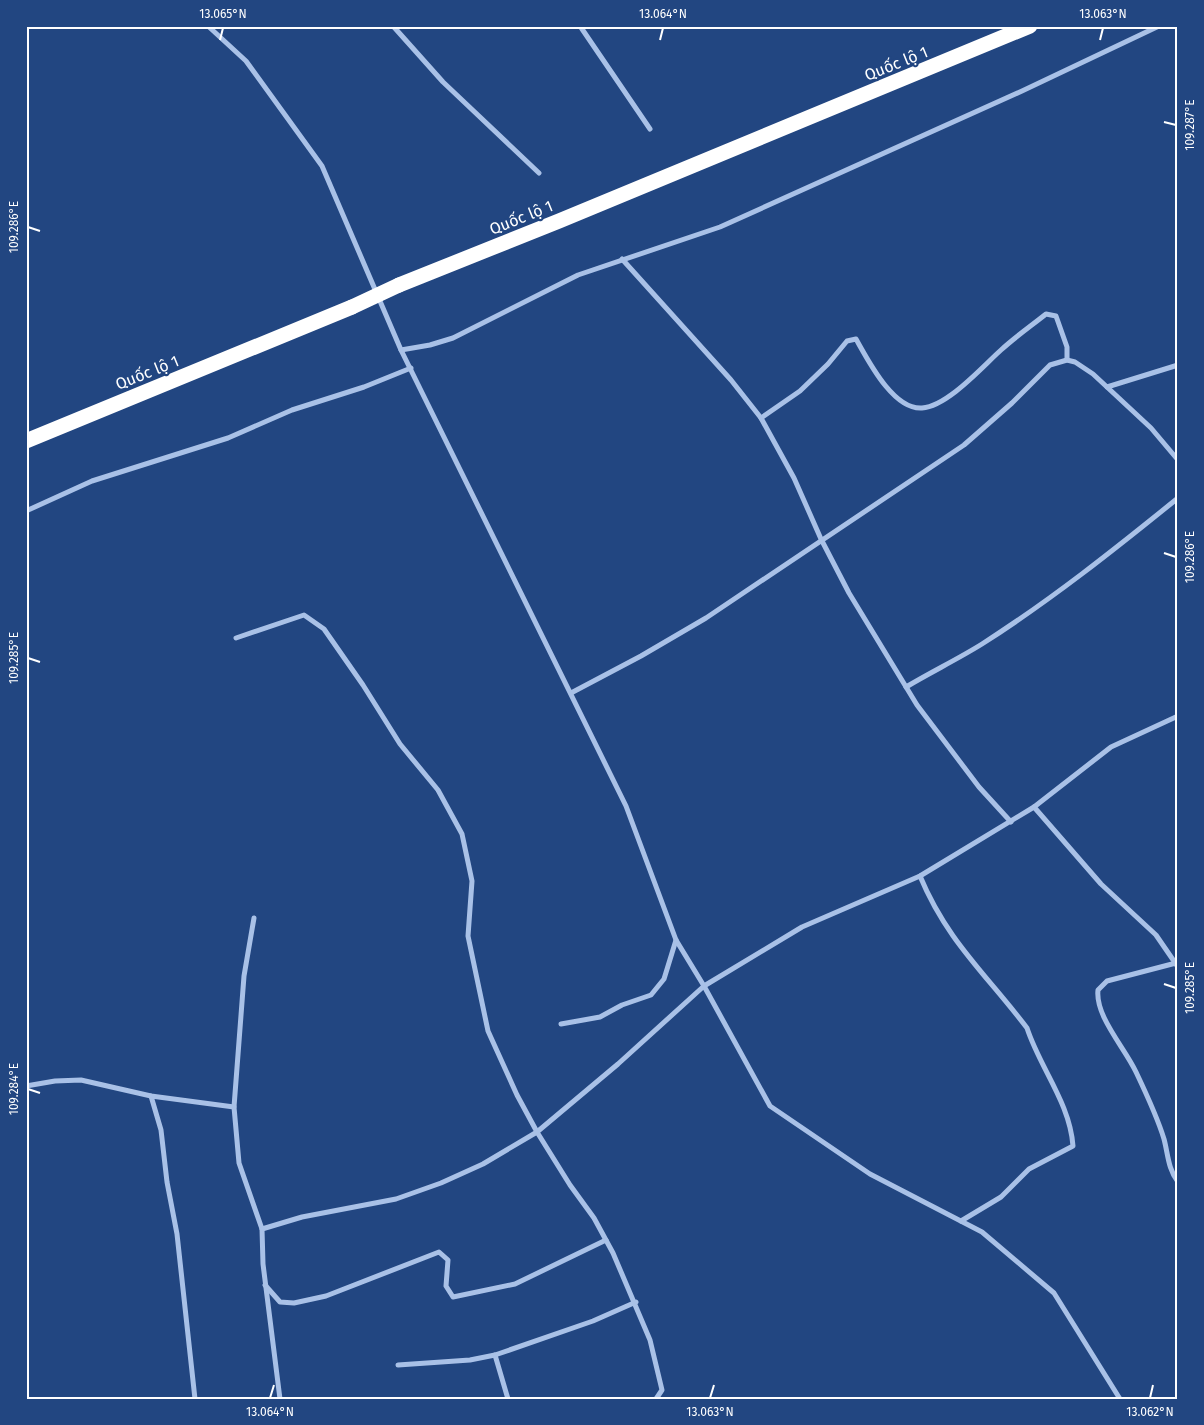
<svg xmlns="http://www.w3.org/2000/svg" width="1204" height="1425" viewBox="0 0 1204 1425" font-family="'Fira Sans',sans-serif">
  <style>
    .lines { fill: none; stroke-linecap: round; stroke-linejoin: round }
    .street { stroke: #a9c1e7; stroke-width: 5 }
    .highway { stroke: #fff; stroke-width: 15 }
    .highway-bridge { stroke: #fff; stroke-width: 15 }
    .ticks { fill: none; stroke: #fff; stroke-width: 2 }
    .labels { text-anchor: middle; stroke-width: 4.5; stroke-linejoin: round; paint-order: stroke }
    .street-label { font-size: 16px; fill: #fff; stroke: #224681 }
    .neatline { fill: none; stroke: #fff; stroke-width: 2 }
    .ticks-label { font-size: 12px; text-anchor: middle; fill: #fff }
  </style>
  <rect width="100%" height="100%" fill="#224681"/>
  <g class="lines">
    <!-- street -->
    <g class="street">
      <path d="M208,26L246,61L322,166L401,350L626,806L676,940L704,986L770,1106L870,1174L982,1232L1054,1293L1120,1399"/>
      <path d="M393,26L443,82L539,173"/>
      <path d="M580,26L650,129"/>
      <path d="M622,259L731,380L761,418L794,478L821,539L849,593L917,705L979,787L1011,822"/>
      <path d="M401,350L430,345L453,338L578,275L720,227L1022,91L1159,26"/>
      <path d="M1107,387L1178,365"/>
      <path d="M761,418L800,391L828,364L847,341L856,339C868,360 893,410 922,408C948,406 983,366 1001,350C1015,337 1031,326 1046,314L1056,316L1067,347V360"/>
      <path d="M26,511L92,481L228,438L292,410L364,387L411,368"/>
      <path d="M236,638L304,615L324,629L363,685L400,744L438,790L462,834L472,881L468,936L488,1031L517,1095L537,1132L570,1185L594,1218L613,1253L650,1340L662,1390L656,1399"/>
      <path d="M906,687C931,672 958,659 982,644C1051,600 1115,549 1178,498"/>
      <path d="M571,693L641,656L706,618L964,445L1012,403L1050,365L1067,360L1075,362L1093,374L1151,428L1178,460"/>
      <path d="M1034,807L1101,884L1156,935L1178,967"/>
      <path d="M920,876C947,941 986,974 1027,1028C1040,1068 1070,1103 1073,1146L1029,1169L1001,1197L961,1221"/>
      <path d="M254,918L244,976L234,1107L239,1163L262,1229"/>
      <path d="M1176,963L1107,981L1098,990C1095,1016 1125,1048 1136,1072C1146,1093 1157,1116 1164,1139C1168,1154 1168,1169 1178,1182"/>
      <path d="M561,1024L600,1017L622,1005L651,995L664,979L676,940"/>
      <path d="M26,1086L55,1081L81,1080L151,1096L234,1107"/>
      <path d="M151,1096L161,1130L167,1182L177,1234L195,1399"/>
      <path d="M265,1285L280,1302L294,1303L326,1296L439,1252L448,1260L446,1286L453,1297L515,1284L606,1240"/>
      <path d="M495,1355L508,1399"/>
      <path d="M398,1365L470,1360L495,1355L593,1321L636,1302"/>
      <path d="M280,1399L263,1264L262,1229L302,1217L396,1199L441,1183L483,1164L537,1132L618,1064L704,986L802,927L920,876L1034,807L1111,747L1178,716"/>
    </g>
    <!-- highway -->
    <g class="highway">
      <path d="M399,285L559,221L1030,26"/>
      <path d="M26,441L352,307"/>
    </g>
    <!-- highway-bridge -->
    <path class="highway-bridge" d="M352,307L399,285"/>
  </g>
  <!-- ticks -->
  <path class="ticks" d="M220,40L223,28M660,40L663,28M1100,40L1103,28M1164,122L1176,125M28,227L40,231M1164,553L1176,557M28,658L40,662M1164,984L1176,988M28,1089L40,1093M270,1398L274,1385M710,1398L714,1385M1150,1398L1153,1385"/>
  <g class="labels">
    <!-- street labels -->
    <g class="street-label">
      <text transform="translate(896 63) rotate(-22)" y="6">Quốc lộ 1</text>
      <text transform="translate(521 217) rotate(-22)" y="6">Quốc lộ 1</text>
      <text transform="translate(147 372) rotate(-22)" y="6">Quốc lộ 1</text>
    </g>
  </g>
  <!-- border -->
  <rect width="1204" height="1425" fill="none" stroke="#224681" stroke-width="55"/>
  <rect x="28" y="28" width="1148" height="1370" class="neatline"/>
  <g class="ticks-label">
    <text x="223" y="18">13.065°N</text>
    <text x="663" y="18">13.064°N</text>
    <text x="1103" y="18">13.063°N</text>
    <text transform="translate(1190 125) rotate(-90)" y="4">109.287°E</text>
    <text transform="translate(14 227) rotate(-90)" y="4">109.286°E</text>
    <text transform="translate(1190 557) rotate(-90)" y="4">109.286°E</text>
    <text transform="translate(14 658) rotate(-90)" y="4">109.285°E</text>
    <text transform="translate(1190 988) rotate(-90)" y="4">109.285°E</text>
    <text transform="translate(14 1089) rotate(-90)" y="4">109.284°E</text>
    <text x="270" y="1416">13.064°N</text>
    <text x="710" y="1416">13.063°N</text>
    <text x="1150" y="1416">13.062°N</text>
  </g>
</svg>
